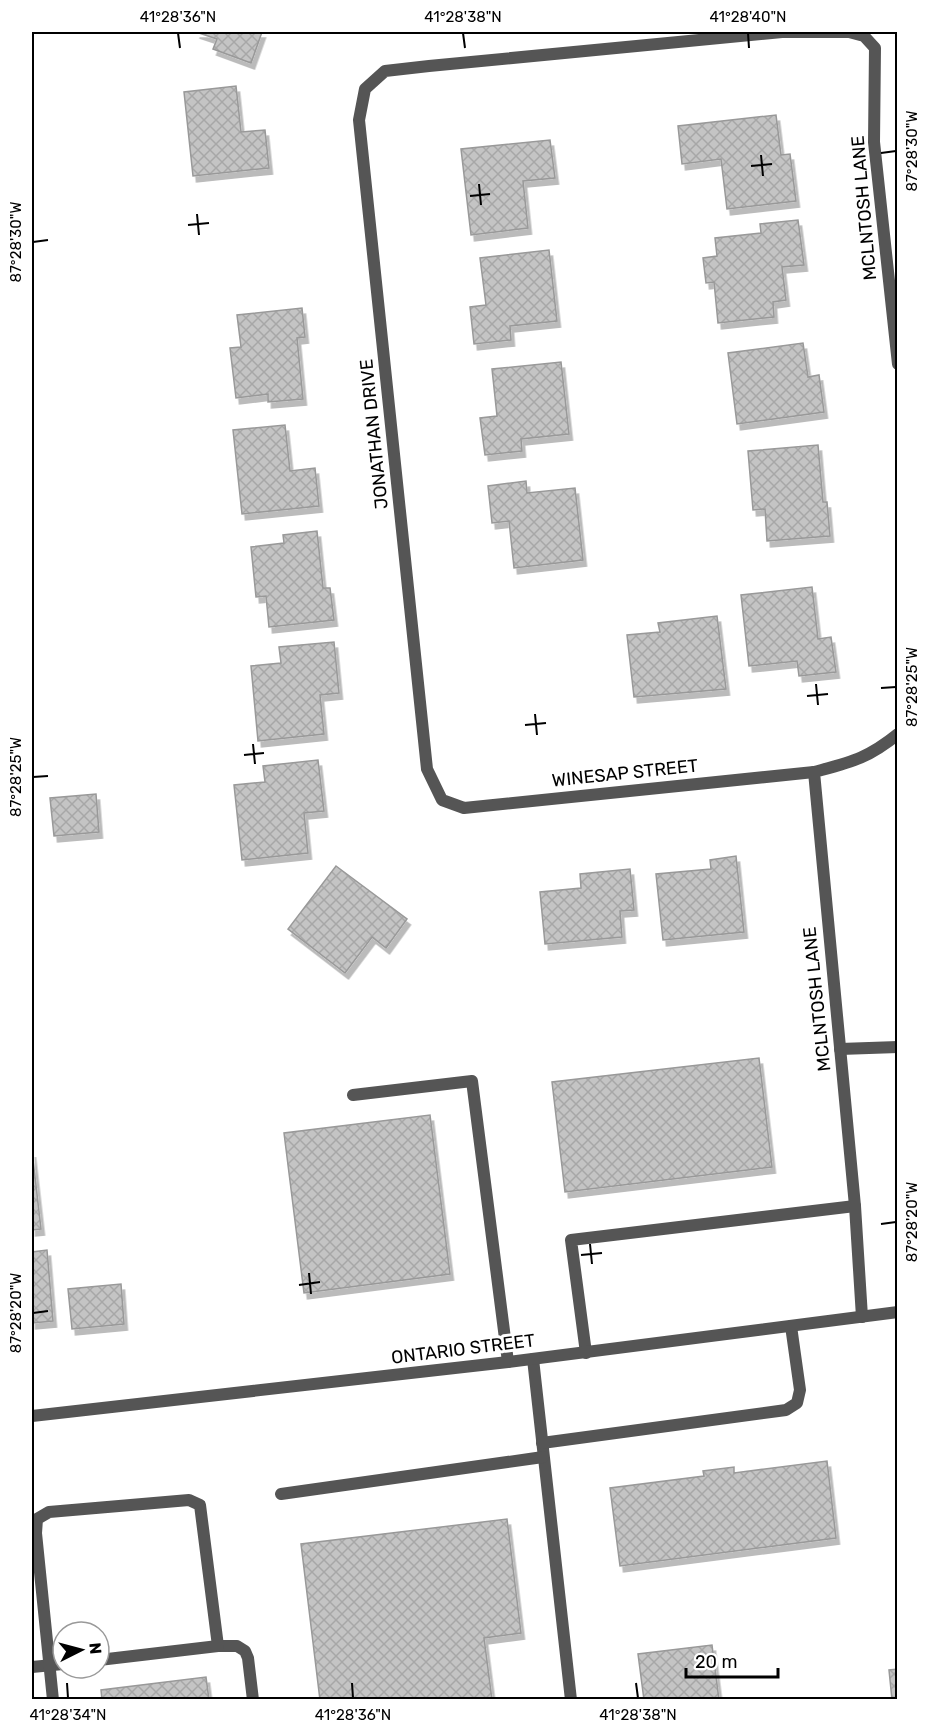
<svg xmlns="http://www.w3.org/2000/svg" width="929" height="1731" viewBox="0 0 929 1731" font-family="Rubik,sans-serif">
  <style>
    .building { fill: url(#building-cross-hatch); stroke: #999; stroke-width: 1.5; filter: url(#shadow) }
    .lines { fill: none; stroke-linecap: round; stroke-linejoin: round }
    .lane { stroke: #555; stroke-width: 12 }
    .street { stroke: #555; stroke-width: 12 }
    .ticks { fill: none; stroke: #000; stroke-width: 2 }
    .labels { text-anchor: middle; stroke-width: 6; stroke-linejoin: round; paint-order: stroke }
    .street-label { font-size: 18px; fill: #000; stroke: #fff }
    .neatline { fill: none; stroke: #000; stroke-width: 2 }
    .ticks-label { font-size: 15px; text-anchor: middle; fill: #000 }
  </style>
  <defs>
    <pattern id="building-cross-hatch" width="8" height="8" patternUnits="userSpaceOnUse" patternTransform="scale(1.5)"><rect width="8" height="8" fill="#c4c4c4"/><path d="M0 0l8 8M0 8l8-8" fill="none" stroke="#a7a7a7"/></pattern>
    <filter id="shadow"><feDropShadow dx="3.5" dy="6" stdDeviation="0" flood-color="#0004"/></filter>
  </defs>
  <rect width="100%" height="100%" fill="#fff"/>
  <!-- building -->
  <g class="building">
    <path d="M196,32H262L251,63L213,49L217,39Z"/>
    <path d="M236,86L241,132L265,130L269,168L193,176L184,92Z"/>
    <path d="M776,115L781,155L790,154L796,201L727,209L721,159L682,164L678,126Z"/>
    <path d="M550,140L555,178L523,181L528,228L471,235L461,149Z"/>
    <path d="M798,220L804,265L782,267L786,300L773,302L774,317L718,323L714,282L706,283L703,258L717,256L715,238L761,233L760,224Z"/>
    <path d="M549,250L557,321L510,326L511,340L474,344L470,307L486,305L480,258Z"/>
    <path d="M302,308L305,337L297,338L303,399L268,402V394L236,398L230,348L241,347L237,315Z"/>
    <path d="M803,343L808,377L819,375L824,412L737,424L728,353Z"/>
    <path d="M561,362L569,434L521,439L522,451L485,455L480,418L497,416L492,369Z"/>
    <path d="M285,425L290,471L315,468L319,506L242,514L233,430Z"/>
    <path d="M818,445L823,502H827L830,536L767,541L765,509L753,510L748,451Z"/>
    <path d="M526,481L527,493L575,488L583,560L514,568L509,521L492,523L488,486Z"/>
    <path d="M317,531L323,588H330L334,620L269,627L266,596L256,597L251,547L284,543L283,535Z"/>
    <path d="M812,587L818,639L831,637L836,672L799,676L797,661L749,666L741,595Z"/>
    <path d="M717,616L726,689L634,697L627,635L660,632L658,623Z"/>
    <path d="M334,642L339,693L320,695L324,734L258,741L251,666L281,663L279,647Z"/>
    <path d="M318,760L324,811L304,813L308,853L242,860L234,785L265,782L263,766Z"/>
    <path d="M96,794L99,832L54,836L50,798Z"/>
    <path d="M736,856L744,932L663,940L656,874L711,869L710,860Z"/>
    <path d="M336,866L407,919L386,948L372,937L345,973L288,929Z"/>
    <path d="M630,869L634,910L620,911L622,937L545,944L540,892L581,888L580,874Z"/>
    <path d="M759,1058L772,1167L565,1192L552,1082Z"/>
    <path d="M430,1115L450,1274L304,1293L284,1133Z"/>
    <path d="M32,1151L41,1229L32,1230Z"/>
    <path d="M47,1250L53,1321L32,1323V1252Z"/>
    <path d="M121,1284L124,1324L72,1329L68,1289Z"/>
    <path d="M827,1461L836,1538L620,1566L610,1488L704,1476L703,1471L734,1467V1473Z"/>
    <path d="M507,1519L521,1633L484,1638L492,1700H320L301,1544Z"/>
    <path d="M712,1645L719,1700H644L638,1654Z"/>
    <path d="M898,1669V1700H892L889,1670Z"/>
    <path d="M206,1677L209,1700H102L101,1690Z"/>
  </g>
  <g class="lines">
    <!-- lane -->
    <g class="lane">
      <path d="M840,1049L898,1047"/>
      <path d="M353,1095L472,1081L508,1362"/>
      <path d="M586,1353L571,1240L855,1206"/>
      <path d="M533,1359L571,1700"/>
      <path d="M542,1443L786,1410L797,1403L800,1390L791,1326"/>
      <path d="M281,1494L543,1457"/>
      <path d="M218,1646H237L245,1651L248,1658L253,1700"/>
      <path d="M32,1667L63,1664"/>
      <path d="M53,1700L36,1533L37,1519L49,1512L189,1500L200,1505L218,1646L99,1660"/>
    </g>
    <!-- street -->
    <g class="street">
      <path d="M814,772L464,808L442,800L427,769L359,120L365,89L385,71L429,66L782,32H849L864,36L875,48L874,142L898,364"/>
      <path d="M862,1317L855,1206L814,772C851,762 867,759 898,734"/>
      <path d="M32,1416L508,1362L898,1312"/>
    </g>
  </g>
  <!-- ticks -->
  <path class="ticks" d="M178,33L180,48M463,33L465,48M748,33L749,48M881,153L896,151M761,155L763,176M751,166L772,164M479,184L481,205M470,196L490,194M197,214L199,235M188,225L209,223M33,242L48,240M816,684L818,705M881,688L896,687M807,696L828,694M535,714L537,735M525,725L546,723M253,744L255,764M244,755L264,753M33,777L48,776M881,1224L896,1222M590,1244L592,1264M581,1255L602,1253M309,1273L311,1294M299,1285L320,1282M33,1313L48,1311M67,1683L68,1698M352,1683L353,1698M636,1683L638,1698"/>
  <g class="labels">
    <!-- street labels -->
    <g class="street-label">
      <text transform="translate(864 208) rotate(-95)" y="6">MCLNTOSH LANE</text>
      <text transform="translate(374 434) rotate(-96)" y="6">JONATHAN DRIVE</text>
      <text transform="translate(625 773) rotate(-6)" y="6">WINESAP STREET</text>
      <text transform="translate(817 999) rotate(-96)" y="6">MCLNTOSH LANE</text>
      <text transform="translate(463 1349) rotate(-7)" y="6">ONTARIO STREET</text>
    </g>
  </g>
  <!-- border -->
  <rect width="929" height="1731" fill="none" stroke="#ffffff" stroke-width="66"/>
  <!-- north arrow -->
  <g transform="translate(81 1650) rotate(84)"><circle r="28" fill="#ffffff" stroke="#999999" stroke-width="1.5"/>
  <path d="M0-4.5L10 22L0 15L-10 22Z" fill="#000000"/>
  <text y="-9" font-size="16" font-weight="bold" text-anchor="middle" fill="#000000">N</text>
  </g>
  <!-- scale -->
  <path d="M686 1668v9h92v-9" fill="none" stroke="#000000" stroke-width="3"/>
  <text x="695" y="1668" font-size="18" fill="#000000" stroke="#ffffff" stroke-width="4.5" paint-order="stroke">20 m</text>
  <rect x="33" y="33" width="863" height="1665" class="neatline"/>
  <g class="ticks-label">
    <text x="178" y="22">41°28'36"N</text>
    <text x="463" y="22">41°28'38"N</text>
    <text x="748" y="22">41°28'40"N</text>
    <text transform="translate(912 151) rotate(-90)" y="5">87°28'30"W</text>
    <text transform="translate(16 242) rotate(-90)" y="5">87°28'30"W</text>
    <text transform="translate(912 687) rotate(-90)" y="5">87°28'25"W</text>
    <text transform="translate(16 777) rotate(-90)" y="5">87°28'25"W</text>
    <text transform="translate(912 1222) rotate(-90)" y="5">87°28'20"W</text>
    <text transform="translate(16 1313) rotate(-90)" y="5">87°28'20"W</text>
    <text x="68" y="1720">41°28'34"N</text>
    <text x="353" y="1720">41°28'36"N</text>
    <text x="638" y="1720">41°28'38"N</text>
  </g>
</svg>
